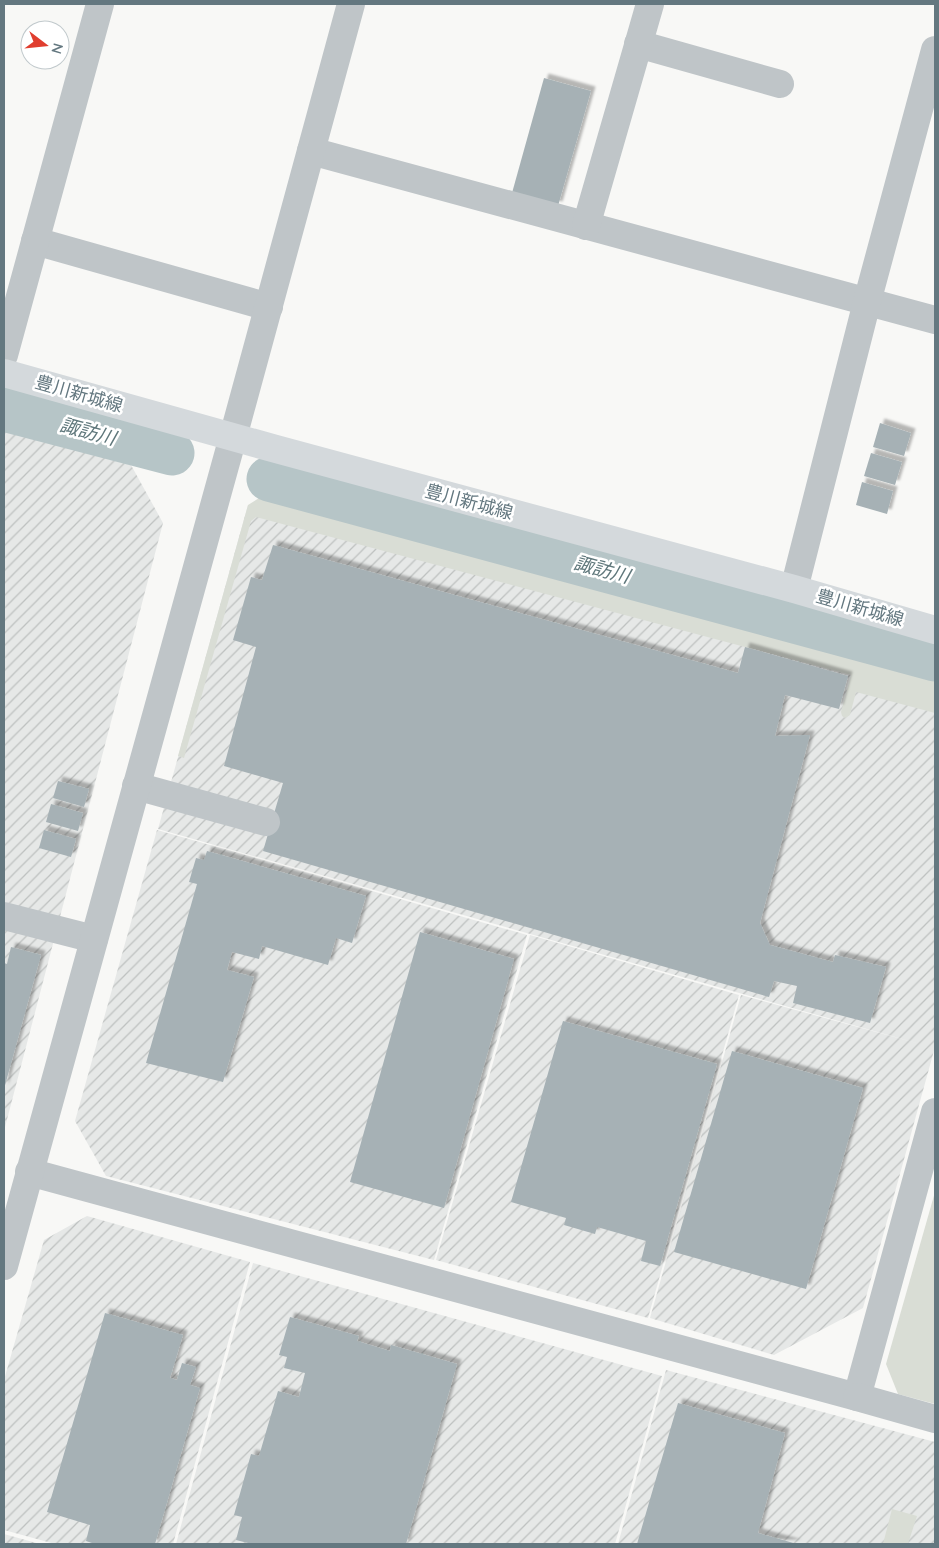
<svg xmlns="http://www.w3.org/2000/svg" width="939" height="1548" viewBox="0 0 939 1548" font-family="Quicksand,'Noto Sans JP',sans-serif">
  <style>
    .industrial { fill: url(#industrial-furrows) }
    .green { fill: #d9ddd5 }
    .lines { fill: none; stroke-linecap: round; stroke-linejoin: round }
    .river { stroke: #b6c5c7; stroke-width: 45 }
    .building { fill: #a6b1b5; filter: url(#shadow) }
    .minor { stroke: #bfc5c8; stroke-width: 28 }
    .major { stroke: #d4d9dc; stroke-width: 28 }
    .labels { text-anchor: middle; stroke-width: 5; stroke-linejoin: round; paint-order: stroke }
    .street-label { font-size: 18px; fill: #647880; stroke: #fff }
    .water-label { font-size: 19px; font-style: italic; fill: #5f777b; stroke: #fff }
  </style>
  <defs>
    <pattern id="industrial-furrows" width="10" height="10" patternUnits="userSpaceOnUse" patternTransform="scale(1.25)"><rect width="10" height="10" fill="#e6e8e7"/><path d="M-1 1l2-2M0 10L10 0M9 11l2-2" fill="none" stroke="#bec1c0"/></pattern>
    <filter id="shadow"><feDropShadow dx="4.5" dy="-4.5" stdDeviation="1" flood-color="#0004"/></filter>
  </defs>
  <rect width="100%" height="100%" fill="#f8f8f6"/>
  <!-- industrial -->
  <g class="industrial">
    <path d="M4,430L131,465L163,523L4,1131Z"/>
    <path d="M248,505L935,691V1047L863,1308L774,1355L650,1318L741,995L920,1044L158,829Z"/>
    <path d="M157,830L527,935L434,1260L106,1176L75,1121Z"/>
    <path d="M530,935L739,995L648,1318L436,1260Z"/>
    <path d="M87,1216L250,1262L173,1544H55L4,1530V1380L44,1240Z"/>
    <path d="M253,1263L662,1376L615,1544H176Z"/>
    <path d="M666,1370L935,1442V1544H618Z"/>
    <path d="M4,1534L40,1544H4Z"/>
  </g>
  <!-- green -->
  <g class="green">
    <path d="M273,489L935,667V713L856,692L850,715L845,718L842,716L841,712L851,675L256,517L251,521L184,758L178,756L248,505Z"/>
    <path d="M935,1192V1404L898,1394L886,1364Z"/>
    <path d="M892,1509L917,1516L908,1544H883Z"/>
  </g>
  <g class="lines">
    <!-- river -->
    <g class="river">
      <path d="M4,409L172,453"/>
      <path d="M269,479L935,659"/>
    </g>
  </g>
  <!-- building -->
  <g class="building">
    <path d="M544,78L591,91L558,206L512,193Z"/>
    <path d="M880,423L911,433L904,456L873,447Z"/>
    <path d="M871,453L902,462L895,485L864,476Z"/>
    <path d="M862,482L893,491L887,514L856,505Z"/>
    <path d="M273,545L738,673L745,647L848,676L839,709L785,695L775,736L810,735L760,923L770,945L833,962L835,955L886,967L870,1023L793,1003L797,986L774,981L769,997L263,851L283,783L224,766L256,647L233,640L251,577L262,580Z"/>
    <path d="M58,781L89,789L84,807L53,798Z"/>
    <path d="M51,804L83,813L78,831L46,822Z"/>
    <path d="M44,830L76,839L71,857L39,848Z"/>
    <path d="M207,851L366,896L352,943L336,938L328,965L262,946L259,959L232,952L227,970L254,977L223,1082L146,1063L197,884L189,882L196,858L204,860Z"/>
    <path d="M420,932L514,959L444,1208L350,1182Z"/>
    <path d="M11,947L41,955L4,1089V963L7,964Z"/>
    <path d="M563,1021L717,1064L660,1266L641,1261L646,1241L597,1227L595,1234L564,1225L566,1218L511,1202Z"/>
    <path d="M732,1051L863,1088L806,1289L674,1252Z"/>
    <path d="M105,1313L183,1335L170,1378L177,1380L182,1363L196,1367L190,1385L200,1388L155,1544H95L86,1541L90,1525L47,1512Z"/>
    <path d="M290,1317L359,1336L357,1341L390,1351L391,1345L457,1364L406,1544H252L236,1540L242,1517L234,1515L251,1454L259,1456L278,1391L299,1397L305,1373L284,1368L287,1357L279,1355Z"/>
    <path d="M678,1403L785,1433L758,1533L797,1544H637Z"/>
  </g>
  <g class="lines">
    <!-- minor -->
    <g class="minor">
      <path d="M638,44L780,84"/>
      <path d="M311,151L935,320"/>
      <path d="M586,226L650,4"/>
      <path d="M35,241L269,307"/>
      <path d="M4,355L100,4"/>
      <path d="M794,589L867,302L935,50"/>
      <path d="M136,786L266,822"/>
      <path d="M4,916L94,939"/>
      <path d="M29,1172L857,1397L935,1112"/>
      <path d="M4,1266L233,437L351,4"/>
      <path d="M857,1397L935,1419"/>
    </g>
    <!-- major -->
    <path class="major" d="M4,373L276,449L794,589L935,630"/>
  </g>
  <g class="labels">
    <!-- street labels -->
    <g class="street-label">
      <text transform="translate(79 394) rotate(16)" y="6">豊川新城線</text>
      <text transform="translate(469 502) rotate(15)" y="6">豊川新城線</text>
      <text transform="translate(860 608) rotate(16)" y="6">豊川新城線</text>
    </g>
    <!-- water labels -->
    <g class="water-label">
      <text transform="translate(88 431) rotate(15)" y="7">諏訪川</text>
      <text transform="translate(602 569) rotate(15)" y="7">諏訪川</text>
    </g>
  </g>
  <!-- border -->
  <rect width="939" height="1548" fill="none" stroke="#647880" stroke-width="10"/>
  <!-- north arrow -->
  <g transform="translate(45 45) rotate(106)"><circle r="24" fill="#ffffff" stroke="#c1c9cc"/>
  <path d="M0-4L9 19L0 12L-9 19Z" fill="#e03e2f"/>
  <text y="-8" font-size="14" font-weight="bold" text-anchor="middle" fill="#647880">N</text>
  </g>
</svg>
